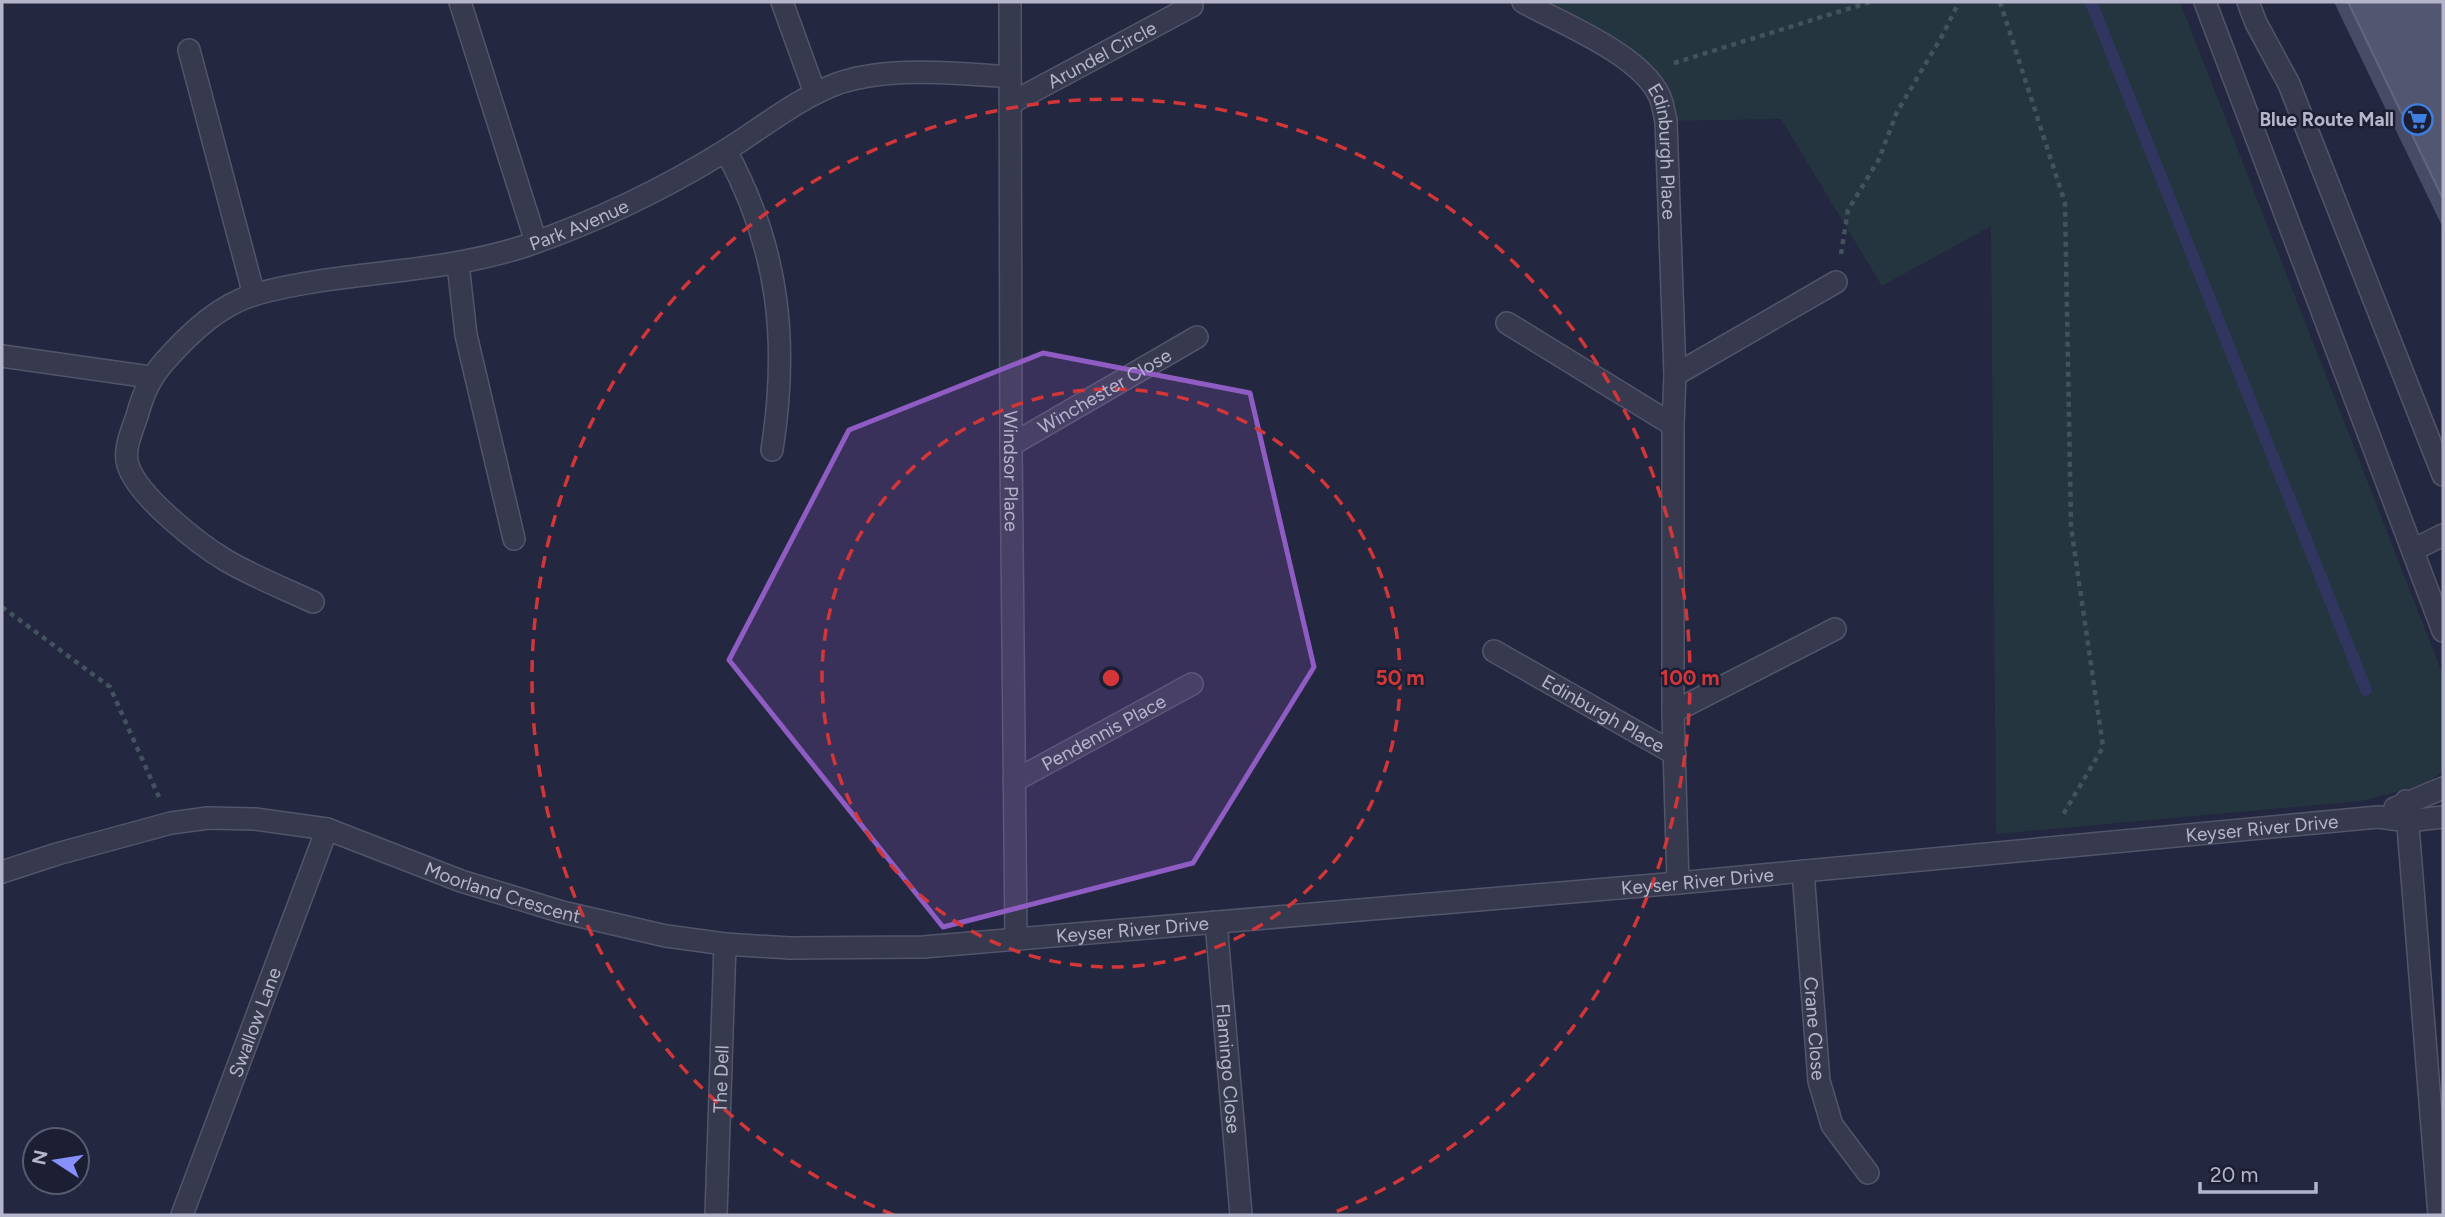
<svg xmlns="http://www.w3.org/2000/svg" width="2445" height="1217" viewBox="0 0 2445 1217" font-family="Figtree,sans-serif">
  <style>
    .green { fill: #253540 }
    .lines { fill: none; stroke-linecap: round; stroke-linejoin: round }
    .stream { stroke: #313661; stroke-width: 12 }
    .minor-casing { stroke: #52556a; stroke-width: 24 }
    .path { stroke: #43525d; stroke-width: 4.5; stroke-dasharray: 5 5; stroke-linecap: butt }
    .minor { stroke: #373a4f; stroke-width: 21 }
    .wall { fill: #474b66 }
    .building { fill: #535671; stroke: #62657f; stroke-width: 2 }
    .marked { fill: #8f5cc3; fill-opacity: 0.2; stroke: #8f5cc3; stroke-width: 5; stroke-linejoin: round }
    .ring { fill: none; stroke: #d33638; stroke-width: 3.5; stroke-dasharray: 12 9 }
    .labels { text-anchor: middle; stroke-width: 5; stroke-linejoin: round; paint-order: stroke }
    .street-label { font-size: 19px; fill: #b4b5ca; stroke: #1c1f34 }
    .poi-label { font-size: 19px; font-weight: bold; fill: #b4b5ca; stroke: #1c1f34; text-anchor: end }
    .centre { fill: #d33638; stroke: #1c1f34; stroke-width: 3.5 }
    .ring-label { font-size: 21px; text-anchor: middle; font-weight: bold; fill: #d33638; stroke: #1c1f34; stroke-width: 5; stroke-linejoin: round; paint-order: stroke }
  </style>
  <rect width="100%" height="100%" fill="#23273f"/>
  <!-- green -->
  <path class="green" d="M1523,2H2180L2443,675V771L2426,784L2361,801L1996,834L1991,226L1882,286L1781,119L1666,121L1643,73Z"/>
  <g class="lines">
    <!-- stream -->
    <path class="stream" d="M2091,2L2366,690"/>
    <defs>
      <g id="minor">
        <path d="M460,2L536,242"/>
        <path d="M782,2L815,93"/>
        <path id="s1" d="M1010,2L1011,445L1016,939"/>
        <path id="s2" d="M1523,2C1563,24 1639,54 1659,95C1663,103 1664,113 1666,121L1675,375L1673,425V712L1678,883"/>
        <path d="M2205,2L2443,631"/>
        <path d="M2248,2L2256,23L2289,84L2443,475"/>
        <path d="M189,50L254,295"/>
        <path id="s3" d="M1011,103L1192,6"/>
        <path d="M726,151C779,248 789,341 772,450"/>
        <path d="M458,264L466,335L514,539"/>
        <path d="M1507,323L1673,425"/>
        <path d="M2,356L150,377"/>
        <path d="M1675,375L1836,282"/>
        <path id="s4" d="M1011,445L1197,337"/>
        <path d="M2413,550L2443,535"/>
        <path id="s5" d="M313,602C285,589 255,577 227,561C200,545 137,496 128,465C123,450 132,431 137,416C143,394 150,378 165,361C190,333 219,305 256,294C344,270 437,275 525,246C595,222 662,190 725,151C762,128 798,98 839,83C889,66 958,73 1010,77"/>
        <path id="s6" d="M1494,651L1675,754"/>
        <path d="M1673,712L1835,629"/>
        <path id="s7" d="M1014,781L1192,684"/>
        <path d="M2406,801L2439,1215"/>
        <path d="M2395,808L2443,788"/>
        <path id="s8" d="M1803,871L1819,1081L1832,1125L1868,1173"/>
        <path id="s9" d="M2,872L57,854L171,823L208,818L255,819L327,829L461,881L562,912L666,936L725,944L790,948L923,947L1678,883L2378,817L2408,821L2443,817"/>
        <path id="s10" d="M1216,922L1241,1215"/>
        <path id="s11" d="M182,1215L327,829"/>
        <path id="s12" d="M716,1215L725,944"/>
      </g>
    </defs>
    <!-- minor casing -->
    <use href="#minor" class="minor-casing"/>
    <!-- path -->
    <g class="path">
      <path d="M2000,2L2065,203L2071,527L2103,747L2061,818"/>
      <path d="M1674,63L1870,2"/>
      <path d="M1841,254L1848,210L1879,159L1897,112L1942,36L1959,2"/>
      <path d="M2,607L110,687L159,797"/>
    </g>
    <!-- minor -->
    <use href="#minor" class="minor"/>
  </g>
  <!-- wall -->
  <path class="wall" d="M2334,2H2443V228Z"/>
  <!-- building -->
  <path class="building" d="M2348,2H2443V199Z"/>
  <!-- marked area -->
  <path class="marked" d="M1043,353L1250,393L1314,667L1193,863L943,927L729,660L849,430Z"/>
  <!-- distance rings -->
  <g class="ring">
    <circle cx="1111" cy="678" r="289"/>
    <path d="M894 1215A579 579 0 1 1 1328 1215"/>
  </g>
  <!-- icons -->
  <defs>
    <symbol id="supermarket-ring" viewBox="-11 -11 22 22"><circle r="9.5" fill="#1c1f34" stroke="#3f7fe0" stroke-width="1.5"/><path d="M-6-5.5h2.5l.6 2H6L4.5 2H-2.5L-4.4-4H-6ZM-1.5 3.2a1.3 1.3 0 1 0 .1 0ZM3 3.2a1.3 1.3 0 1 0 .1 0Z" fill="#3f7fe0"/></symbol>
  </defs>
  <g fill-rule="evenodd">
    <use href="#supermarket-ring" x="2400" y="102" width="35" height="35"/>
  </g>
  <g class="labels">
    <!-- street labels -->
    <g class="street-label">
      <text dy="7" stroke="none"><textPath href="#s3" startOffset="103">Arundel Circle</textPath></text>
      <text dy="7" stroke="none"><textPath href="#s2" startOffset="224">Edinburgh Place</textPath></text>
      <text dy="7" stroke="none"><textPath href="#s5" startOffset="794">Park Avenue</textPath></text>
      <text dy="7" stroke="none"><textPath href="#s4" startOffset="108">Winchester Close</textPath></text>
      <text dy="7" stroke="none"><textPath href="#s1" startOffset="469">Windsor Place</textPath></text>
      <text dy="7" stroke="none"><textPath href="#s6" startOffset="126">Edinburgh Place</textPath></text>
      <text dy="7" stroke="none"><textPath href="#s7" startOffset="102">Pendennis Place</textPath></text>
      <text dy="7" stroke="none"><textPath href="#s9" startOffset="2291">Keyser River Drive</textPath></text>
      <text dy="7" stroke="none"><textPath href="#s9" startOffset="1724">Keyser River Drive</textPath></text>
      <text dy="7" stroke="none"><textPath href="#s9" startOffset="520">Moorland Crescent</textPath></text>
      <text dy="7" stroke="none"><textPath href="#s9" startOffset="1157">Keyser River Drive</textPath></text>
      <text dy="7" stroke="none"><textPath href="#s11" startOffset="206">Swallow Lane</textPath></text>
      <text dy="7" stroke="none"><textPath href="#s8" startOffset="158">Crane Close</textPath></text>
      <text dy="7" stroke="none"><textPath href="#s10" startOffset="147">Flamingo Close</textPath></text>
      <text dy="7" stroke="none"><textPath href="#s12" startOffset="136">The Dell</textPath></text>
    </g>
    <!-- poi labels -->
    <g class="poi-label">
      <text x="2394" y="126">Blue Route Mall</text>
    </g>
  </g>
  <circle cx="1111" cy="678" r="10" class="centre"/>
  <g class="ring-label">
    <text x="1400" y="685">50 m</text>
    <text x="1690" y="685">100 m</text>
  </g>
  <!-- border -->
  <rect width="2445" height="1217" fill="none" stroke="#b4b5ca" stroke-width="7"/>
  <!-- north arrow -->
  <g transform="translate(56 1161) rotate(282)"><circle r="33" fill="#1c1f34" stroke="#595b70" stroke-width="2"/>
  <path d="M0-5L12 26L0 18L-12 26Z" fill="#8790fc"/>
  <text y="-10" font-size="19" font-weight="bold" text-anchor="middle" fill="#b4b5ca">N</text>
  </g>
  <!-- scale -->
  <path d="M2200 1182v10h116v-10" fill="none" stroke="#b4b5ca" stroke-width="3.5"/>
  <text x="2210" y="1182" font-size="21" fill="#b4b5ca" stroke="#1c1f34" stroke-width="5" paint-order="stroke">20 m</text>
</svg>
